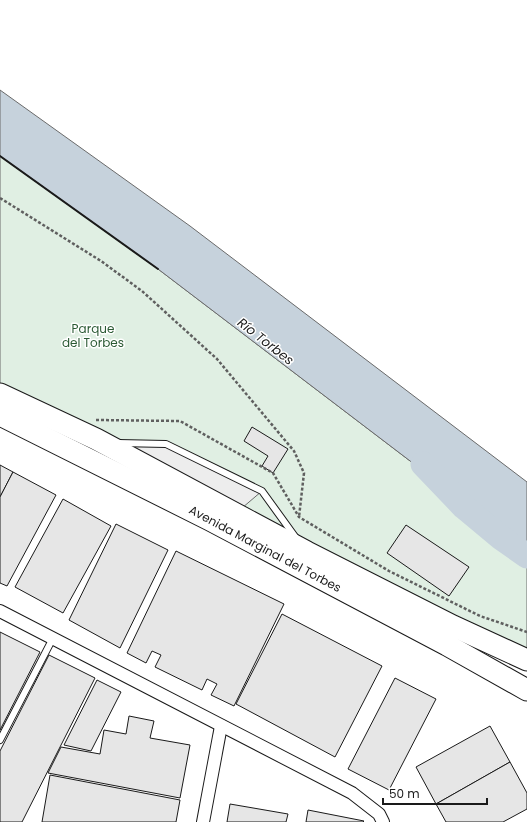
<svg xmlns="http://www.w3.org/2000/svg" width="527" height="822" viewBox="0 0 527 822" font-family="Poppins,sans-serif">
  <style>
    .green { fill: #e0efe3; stroke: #6a6a6a }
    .parking { fill: #ededed; stroke: #6a6a6a }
    .water { fill: #c6d2dc; stroke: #6a6a6a }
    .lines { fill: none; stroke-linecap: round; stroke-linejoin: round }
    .river { stroke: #c6d2dc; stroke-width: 25 }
    .building { fill: #e6e6e6; stroke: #1a1a1a }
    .service-casing { stroke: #1a1a1a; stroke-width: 8 }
    .minor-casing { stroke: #1a1a1a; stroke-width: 14 }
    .trunk-casing { stroke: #1a1a1a; stroke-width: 23 }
    .path { stroke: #5f5f5f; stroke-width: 2.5; stroke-dasharray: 3 2; stroke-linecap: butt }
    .service { stroke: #fff; stroke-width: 6 }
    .minor { stroke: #fff; stroke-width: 12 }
    .trunk { stroke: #fff; stroke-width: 21 }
    .wall { stroke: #1a1a1a; stroke-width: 2 }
    .labels { text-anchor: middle; stroke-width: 3; stroke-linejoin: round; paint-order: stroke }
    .park-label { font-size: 12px; fill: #2b5a34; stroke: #fff }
    .street-label { font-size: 12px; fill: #1a1a1a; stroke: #fff }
    .water-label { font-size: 13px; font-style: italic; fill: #1a1a1a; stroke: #fff }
  </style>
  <rect width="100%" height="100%" fill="#fff"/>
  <!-- green -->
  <path class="green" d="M0,156L158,269L527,550V660L0,394Z"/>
  <!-- parking -->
  <path class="parking" d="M121,443L166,444L262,491L242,508Z"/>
  <!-- water -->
  <path class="water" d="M0,90L190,226L527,482V550L158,269L0,156Z"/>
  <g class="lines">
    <!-- river -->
    <path class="river" d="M423,464L464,507L500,537L527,556"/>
  </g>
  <!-- building -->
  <g class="building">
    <path d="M252,427L288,449L273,473L262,466L268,456L244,441Z"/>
    <path d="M0,465L13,472L0,497Z"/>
    <path d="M13,472L56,495L7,586L0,583V497Z"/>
    <path d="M63,499L111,526L63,613L15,587Z"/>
    <path d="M116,524L168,550L120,648L69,620Z"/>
    <path d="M406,525L469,567L449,596L387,553Z"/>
    <path d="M176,551L284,604L234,706L211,695L217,684L207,679L202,690L155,667L161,655L152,651L146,663L127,653Z"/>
    <path d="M282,614L382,666L335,757L236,704Z"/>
    <path d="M0,632L40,652L0,730Z"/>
    <path d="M49,655L95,678L22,822H0V751Z"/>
    <path d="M395,678L436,699L389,790L348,769Z"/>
    <path d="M97,680L121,692L91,751L64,745Z"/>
    <path d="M129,716L154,721L150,738L190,745L180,798L48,773L61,747L100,754L104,730L126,734Z"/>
    <path d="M490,726L510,762L436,804L416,767Z"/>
    <path d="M510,762L527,793V809L503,822H446L436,804Z"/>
    <path d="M50,775L180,800L176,822H42Z"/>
    <path d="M230,804L288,814L286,822H227Z"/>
    <path d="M308,810L364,821L363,822H306Z"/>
  </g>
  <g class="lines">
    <defs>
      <g id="service">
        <path d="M118,443L166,444L262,491L296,538"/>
        <path d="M0,740L53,638"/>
      </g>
      <g id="minor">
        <path d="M0,611L352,793L379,814L383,822"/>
        <path d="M203,822L221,726"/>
      </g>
      <g id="trunk">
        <path d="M0,394L96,439L307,552L453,626L527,660"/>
        <path d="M0,415L210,520L447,645L527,690"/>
      </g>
    </defs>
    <!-- service casing -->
    <use href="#service" class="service-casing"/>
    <!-- minor casing -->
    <use href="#minor" class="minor-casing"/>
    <!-- trunk casing -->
    <use href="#trunk" class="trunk-casing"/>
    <!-- path -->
    <g class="path">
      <path d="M0,198L101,261L142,291L217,359L294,451L304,473L299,517"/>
      <path d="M96,420L180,421L273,473L299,517L389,571L480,616L527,632"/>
    </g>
    <!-- service -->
    <use href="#service" class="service"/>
    <!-- minor -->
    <use href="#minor" class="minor"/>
    <!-- trunk -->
    <use href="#trunk" class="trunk"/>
    <!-- wall -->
    <path class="wall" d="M0,156L158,269"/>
  </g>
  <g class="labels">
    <!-- park labels -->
    <g class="park-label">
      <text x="93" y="333">Parque<tspan x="93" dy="14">del Torbes</tspan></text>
    </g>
    <!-- street labels -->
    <g class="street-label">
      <text transform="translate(265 549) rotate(28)" y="4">Avenida Marginal del Torbes</text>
    </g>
    <!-- water labels -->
    <g class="water-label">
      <text transform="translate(266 341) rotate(38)" y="5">Río Torbes</text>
    </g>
  </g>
  <!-- scale -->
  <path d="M383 798v6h104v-6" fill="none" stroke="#1a1a1a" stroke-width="2"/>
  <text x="389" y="798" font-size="12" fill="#1a1a1a" stroke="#ffffff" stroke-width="3" paint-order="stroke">50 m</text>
</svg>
